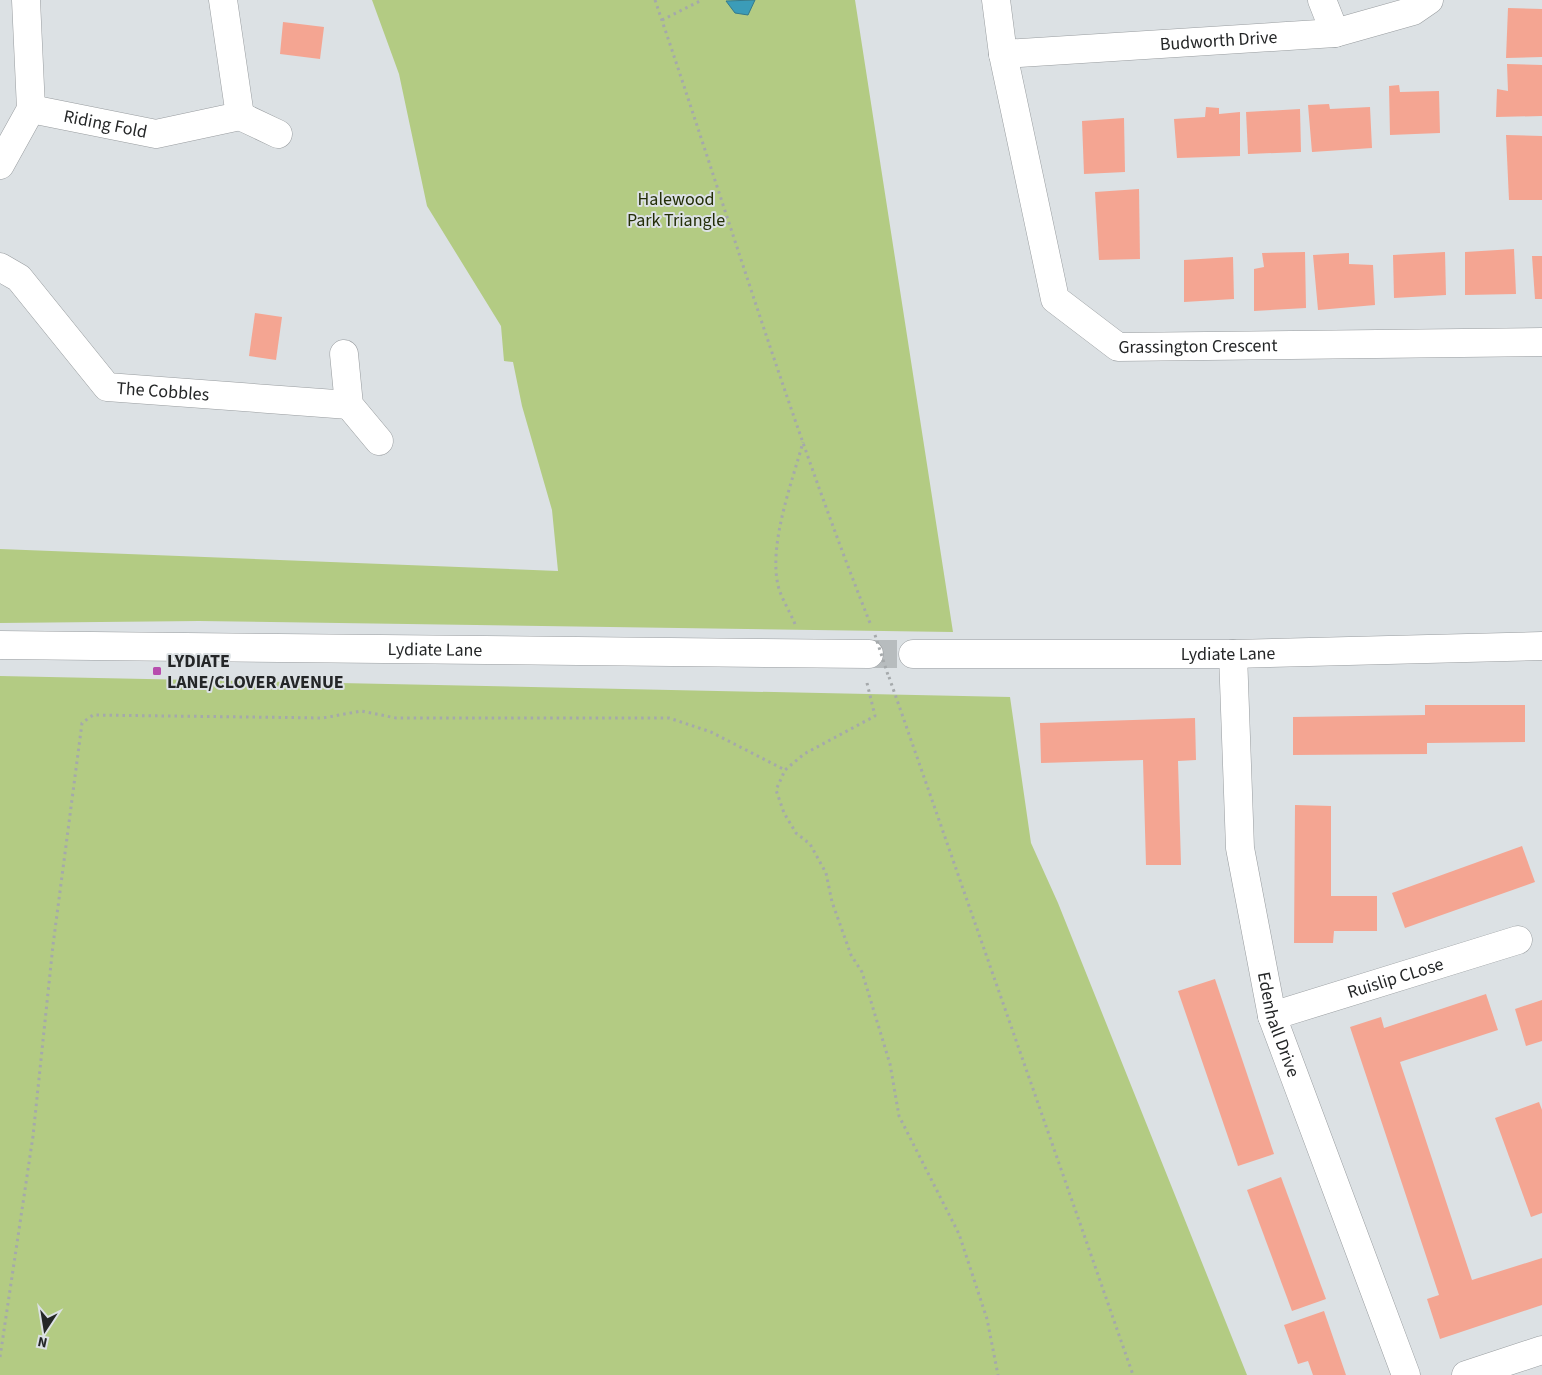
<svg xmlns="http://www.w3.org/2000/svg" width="1542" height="1375" viewBox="0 0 1542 1375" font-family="'Source Sans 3',sans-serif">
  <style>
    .green { fill: #b3cb83 }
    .water { fill: #3b9cb8; stroke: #34798c }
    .building { fill: #f4a592 }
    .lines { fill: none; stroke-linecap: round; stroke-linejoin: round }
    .minor-tunnel { stroke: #b7bcbe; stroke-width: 28; stroke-dasharray: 28 14; stroke-linecap: butt }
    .minor-casing { stroke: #989c9f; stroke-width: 29 }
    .path { stroke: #a5a9ab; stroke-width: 3; stroke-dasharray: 2.5 4; stroke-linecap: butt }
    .minor { stroke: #fff; stroke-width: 28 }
    .path-bridge { stroke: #a5a9ab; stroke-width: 3; stroke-dasharray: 2.5 4; stroke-linecap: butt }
    .poi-dot { fill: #b74dae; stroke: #dce1e4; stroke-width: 2 }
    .labels { text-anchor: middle; stroke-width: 4; stroke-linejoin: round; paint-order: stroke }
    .street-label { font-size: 18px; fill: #242627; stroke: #dce1e4 }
    .park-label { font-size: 18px; fill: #232e07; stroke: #dce1e4 }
    .poi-label { font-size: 18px; font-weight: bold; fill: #242627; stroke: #dce1e4; text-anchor: start }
  </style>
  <rect width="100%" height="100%" fill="#dce1e4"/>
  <!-- green -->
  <g class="green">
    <path d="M372,0H855L953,632L199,621L0,623V549L558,571L552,510L522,406L513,362L504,361L501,326L427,206L399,74Z"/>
    <path d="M0,676L1010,697L1031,843L1058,903L1247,1375H0Z"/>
  </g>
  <!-- water -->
  <path class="water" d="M755,0L748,15L735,13L726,1Z"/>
  <!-- building -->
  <g class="building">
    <path d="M1508,8L1542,9V57L1506,58Z"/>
    <path d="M283,22L324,27L320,59L280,54Z"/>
    <path d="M1507,64L1542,65V116L1496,117L1497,89L1508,91Z"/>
    <path d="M1399,85L1400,92L1439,91L1440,133L1390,135L1389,86Z"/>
    <path d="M1329,104L1330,109L1370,107L1372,148L1312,152L1308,105Z"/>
    <path d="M1206,107L1219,108V114L1240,112V156L1177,158L1174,119L1205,117Z"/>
    <path d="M1300,109L1301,152L1248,154L1246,112Z"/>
    <path d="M1124,118L1125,172L1084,174L1082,121Z"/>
    <path d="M1506,135L1542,136V200H1509Z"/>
    <path d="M1139,189L1140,259L1099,260L1095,192Z"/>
    <path d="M1514,249L1516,294L1465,295V252Z"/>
    <path d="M1305,252L1306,308L1254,311V269L1264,267L1262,253Z"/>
    <path d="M1445,252L1446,295L1394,298L1393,255Z"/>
    <path d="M1349,253V264L1373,265L1375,305L1318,310L1313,255Z"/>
    <path d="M1532,256H1542V299H1535Z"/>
    <path d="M1233,257L1234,299L1184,302V260Z"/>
    <path d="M255,313L282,317L276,360L249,356Z"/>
    <path d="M1425,705H1525V742L1427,743V754L1293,755V717L1425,715Z"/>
    <path d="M1195,718L1196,760L1178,761L1181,865H1146L1143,760L1041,763L1040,723Z"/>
    <path d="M1295,805L1331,806V896H1377V931H1334L1333,943H1294Z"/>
    <path d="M1522,846L1535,882L1405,928L1392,893Z"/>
    <path d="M1215,979L1274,1154L1238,1166L1178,991Z"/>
    <path d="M1486,994L1498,1030L1400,1062L1472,1280L1542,1258V1305L1440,1339L1427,1299L1439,1295L1350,1027L1381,1017L1384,1028Z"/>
    <path d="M1542,1000V1041L1526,1046L1515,1009Z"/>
    <path d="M1539,1102L1542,1110V1213L1531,1217L1495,1118Z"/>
    <path d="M1281,1177L1326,1299L1292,1311L1247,1190Z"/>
    <path d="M1324,1311L1346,1375H1313L1308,1361L1298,1364L1284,1325Z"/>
  </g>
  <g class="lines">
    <!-- minor-tunnel -->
    <path class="minor-tunnel" d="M869,654H913"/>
    <defs>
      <g id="minor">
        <path id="s1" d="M996,0L1003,54L1055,299L1118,347L1542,342"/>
        <path d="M1322,0L1335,33"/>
        <path id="s2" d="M1003,54L1335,33L1413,11L1429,0"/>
        <path id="s3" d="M31,109L156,134L240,116L223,0"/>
        <path d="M240,116L278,134"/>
        <path d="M0,165L31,109L26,0"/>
        <path id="s4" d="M0,267L19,278L107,387L349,405"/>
        <path d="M344,354L349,405L379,441"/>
        <path id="s5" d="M0,645L869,654"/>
        <path id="s6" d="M913,654H1233L1542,646"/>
        <path id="s7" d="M1233,654L1240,848L1272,1016L1406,1375"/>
        <path id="s8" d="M1272,1016L1518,940"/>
        <path d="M1466,1375L1542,1350"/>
      </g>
    </defs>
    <!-- minor casing -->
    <use href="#minor" class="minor-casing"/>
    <!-- path -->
    <g class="path">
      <path d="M655,0C726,208 789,419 870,623"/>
      <path d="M662,20L702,0"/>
      <path d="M795,624C790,612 783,601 779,589C767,547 792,483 803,442"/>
      <path d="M889,677L1133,1375"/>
      <path d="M867,683L875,716L804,754L785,770L776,790L784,813L796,833L810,844L826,873L832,902L851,955L862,972L890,1064L899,1116L959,1234L987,1319L998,1375"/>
      <path d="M0,1357L33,1136L53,945L82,723L93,715L323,718L361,711L396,718H669L711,732L785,770"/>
    </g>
    <!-- minor -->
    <use href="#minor" class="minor"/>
    <!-- path-bridge -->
    <path class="path-bridge" d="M875,635L888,675"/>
  </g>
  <!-- markers -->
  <rect class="poi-dot" x="152" y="666" width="10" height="10" rx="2.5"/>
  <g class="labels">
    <!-- street labels -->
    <g class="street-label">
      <text dy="6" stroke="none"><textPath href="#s2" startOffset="216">Budworth Drive</textPath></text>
      <text dy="6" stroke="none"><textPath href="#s3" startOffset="76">Riding Fold</textPath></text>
      <text dy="6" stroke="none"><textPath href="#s1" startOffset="464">Grassington Crescent</textPath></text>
      <text dy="6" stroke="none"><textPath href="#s4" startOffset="218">The Cobbles</textPath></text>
      <text dy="6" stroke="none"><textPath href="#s5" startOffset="435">Lydiate Lane</textPath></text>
      <text dy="6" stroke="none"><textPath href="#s6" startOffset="315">Lydiate Lane</textPath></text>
      <text dy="6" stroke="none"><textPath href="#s8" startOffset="129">Ruislip CLose</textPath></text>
      <text dy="6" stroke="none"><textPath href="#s7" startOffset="375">Edenhall Drive</textPath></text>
    </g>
    <!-- park labels -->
    <g class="park-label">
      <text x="676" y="205">Halewood<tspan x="676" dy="21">Park Triangle</tspan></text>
    </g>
    <!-- poi labels -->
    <g class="poi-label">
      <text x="167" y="667">LYDIATE<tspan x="167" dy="21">LANE/CLOVER AVENUE</tspan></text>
    </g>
  </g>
  <!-- north arrow -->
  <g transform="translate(45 1330) rotate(192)" stroke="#dce1e4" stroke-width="4" paint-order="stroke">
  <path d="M0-4L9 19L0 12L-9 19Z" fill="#242627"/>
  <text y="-8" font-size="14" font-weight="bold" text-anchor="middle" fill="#242627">N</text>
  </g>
</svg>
